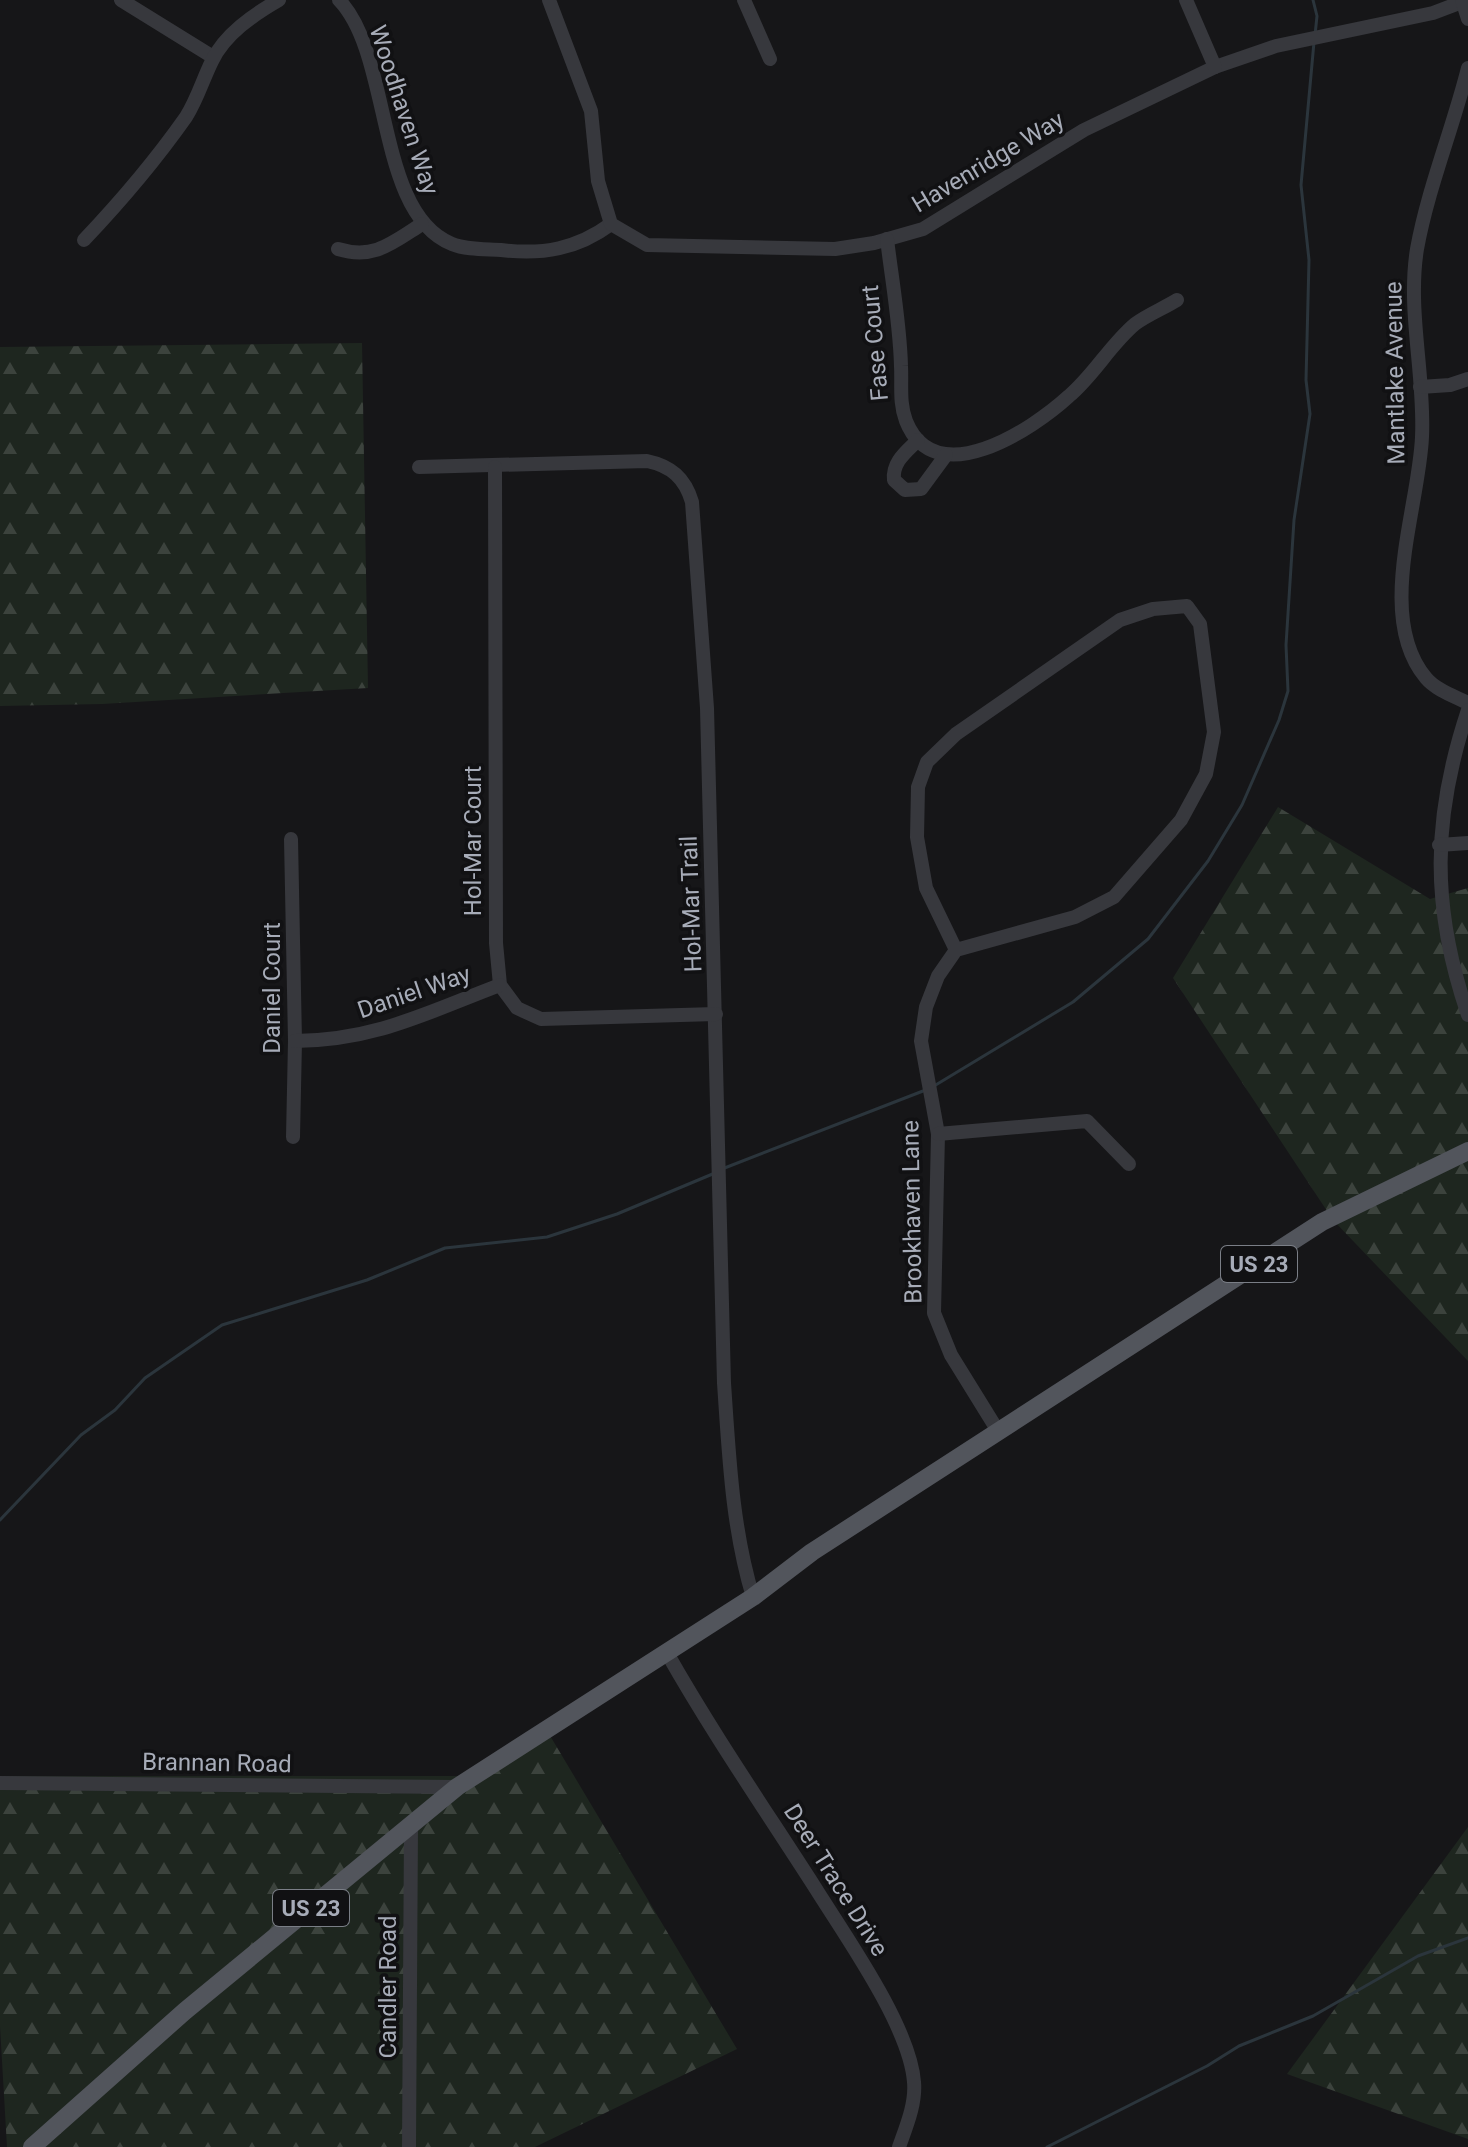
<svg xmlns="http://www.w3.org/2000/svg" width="1468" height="2147" viewBox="0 0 1468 2147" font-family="Roboto,sans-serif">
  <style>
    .forest { fill: url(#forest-firs) }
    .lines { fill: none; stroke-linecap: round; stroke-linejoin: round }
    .stream { stroke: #2b353c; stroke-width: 3 }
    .minor { stroke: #37383d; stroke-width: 14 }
    .major { stroke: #52555c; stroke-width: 18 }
    .labels { text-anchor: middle; stroke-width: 7; stroke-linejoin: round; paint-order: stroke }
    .shield { fill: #111113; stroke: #7a7e86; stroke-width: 2 }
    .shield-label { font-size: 22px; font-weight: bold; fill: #a7acb8 }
    .street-label { font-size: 24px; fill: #a7acb8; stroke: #111113 }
  </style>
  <defs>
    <pattern id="forest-firs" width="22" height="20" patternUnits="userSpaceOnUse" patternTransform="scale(2)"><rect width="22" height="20" fill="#1e261f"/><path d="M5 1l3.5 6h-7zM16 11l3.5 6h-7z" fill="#3c433d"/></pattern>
  </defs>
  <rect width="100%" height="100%" fill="#161618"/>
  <!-- forest -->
  <g class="forest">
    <path d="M362,343L368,688L102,704L0,706V347Z"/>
    <path d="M1278,807L1430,899L1468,888V1361L1333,1220L1173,978Z"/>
    <path d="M549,1734L737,2049L535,2147H7L0,2026V1776H475Z"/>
    <path d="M1468,1827V2139L1287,2074Z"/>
  </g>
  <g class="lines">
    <!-- stream -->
    <g class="stream">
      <path d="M1313,0L1317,16L1315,35"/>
      <path d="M934,1086L1073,1002L1148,939L1208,861L1242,805L1279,720L1288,691L1286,645L1294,520L1310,414L1306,380L1309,260L1301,185L1314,42"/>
      <path d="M722,1169L923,1091"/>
      <path d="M0,1520L81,1435L115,1410L145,1378L222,1325L367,1280L445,1248L547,1237L617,1214L715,1173"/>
      <path d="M1047,2147L1207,2066L1239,2046L1313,2016L1418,1956L1468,1938"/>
    </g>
    <!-- minor -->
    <g class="minor">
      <path d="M121,0L213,57"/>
      <path d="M339,0C393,56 375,213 452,244C466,250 486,249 501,250C543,255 577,249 611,224"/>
      <path d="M549,0L591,111L598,181L611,224L647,245L835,249L874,243L923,229L1084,130L1215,67L1276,46L1433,13L1462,2"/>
      <path d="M744,0L770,59"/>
      <path d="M1186,0L1215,67"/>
      <path d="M1462,0L1468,19"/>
      <path d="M1468,68C1453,128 1428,188 1417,249C1407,311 1425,375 1422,437C1419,508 1375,617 1426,678C1436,690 1454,696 1468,703"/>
      <path d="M887,239C892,281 900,324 901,366C902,385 899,403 906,421C935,494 1032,430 1069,396C1094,375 1110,345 1135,324C1147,315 1164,308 1177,300"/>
      <path d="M84,240C121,201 155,161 186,117C197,100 203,79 212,61C225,34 253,15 279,0"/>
      <path d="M338,249C374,260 392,243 422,224"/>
      <path d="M1420,387L1450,385L1468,379"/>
      <path d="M918,440C906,452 892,462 894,480L905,490L921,489L946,455"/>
      <path d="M419,467L647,461C671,466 685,478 692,502L707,708L724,1383C729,1455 732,1528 753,1597"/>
      <path d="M495,467L496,943L500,985L517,1008L541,1019L716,1014"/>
      <path d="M1468,710C1432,818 1431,907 1468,1015"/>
      <path d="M291,839L295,1041L293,1137"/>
      <path d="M1439,845L1468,843"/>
      <path d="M956,950L926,888L917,837L918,787L927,762L956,734L1120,620L1153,609L1187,606L1200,624L1214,732L1206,774L1181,820L1114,897L1075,917L956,950L938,976L926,1007L921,1041L938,1134L934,1313L951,1355L998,1431"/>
      <path d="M295,1041C376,1040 426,1013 500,985"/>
      <path d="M938,1134L1087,1121L1129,1164"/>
      <path d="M667,1653C713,1734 766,1811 816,1889C846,1937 910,2027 914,2082C916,2104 906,2127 899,2147"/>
      <path d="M0,1783L457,1787"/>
      <path d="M409,2147L411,1827"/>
    </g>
    <!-- major -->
    <path class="major" d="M32,2147L185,2011L457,1787L753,1597L812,1552L1322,1222L1468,1151"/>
  </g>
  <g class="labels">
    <!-- shield labels -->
    <g class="shield">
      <rect x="1221" y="1246" width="76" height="36" rx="6"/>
      <rect x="273" y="1890" width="76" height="36" rx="6"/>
    </g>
    <g class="shield-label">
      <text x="1259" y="1272">US 23</text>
      <text x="311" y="1916">US 23</text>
    </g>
    <!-- street labels -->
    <g class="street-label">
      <text transform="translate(404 110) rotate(72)" y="8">Woodhaven Way</text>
      <text transform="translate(988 162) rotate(-31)" y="8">Havenridge Way</text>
      <text transform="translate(875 343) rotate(-95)" y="8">Fase Court</text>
      <text transform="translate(1395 373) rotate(-91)" y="8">Mantlake Avenue</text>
      <text transform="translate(473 841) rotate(-90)" y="8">Hol-Mar Court</text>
      <text transform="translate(691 904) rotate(-92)" y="8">Hol-Mar Trail</text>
      <text transform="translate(272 988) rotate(-90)" y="8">Daniel Court</text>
      <text transform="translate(414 992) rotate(-19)" y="8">Daniel Way</text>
      <text transform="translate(912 1212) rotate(-91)" y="8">Brookhaven Lane</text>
      <text transform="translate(217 1763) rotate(1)" y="8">Brannan Road</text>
      <text transform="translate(836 1880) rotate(58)" y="8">Deer Trace Drive</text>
      <text transform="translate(388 1987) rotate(-90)" y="8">Candler Road</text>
    </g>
  </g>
</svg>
